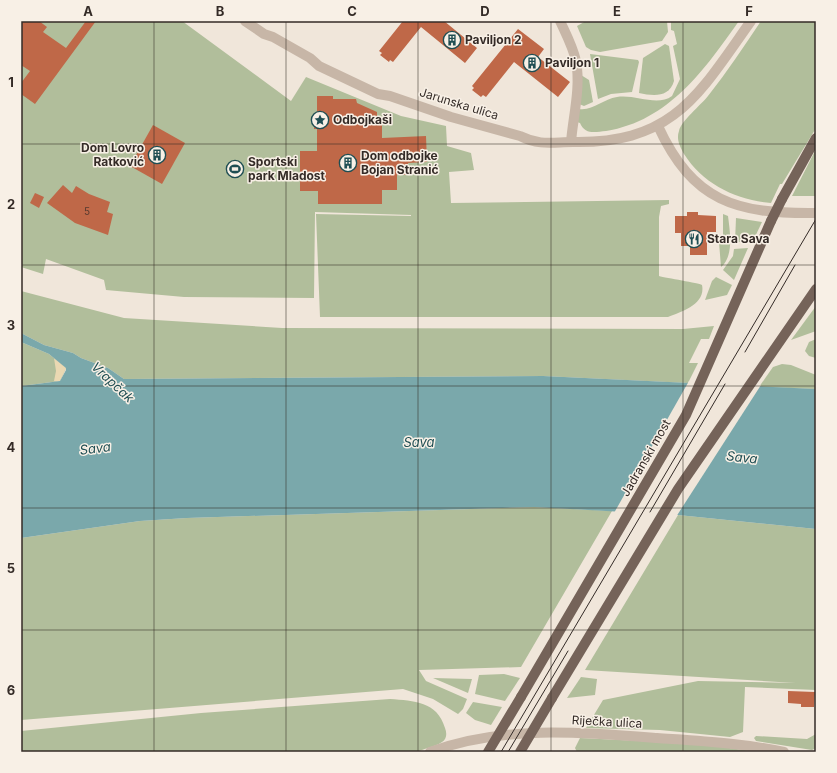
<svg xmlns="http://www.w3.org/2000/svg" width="837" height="773" viewBox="0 0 837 773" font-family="Inter,sans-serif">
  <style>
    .green { fill: #b1be9b }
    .sand { fill: #ead8b2 }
    .water { fill: #7aa8ab }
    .pier { fill: #f0e6da }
    .building { fill: #bf6848 }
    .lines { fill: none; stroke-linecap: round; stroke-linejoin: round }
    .minor { stroke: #c7b6a7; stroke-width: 10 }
    .major { stroke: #756359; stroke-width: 10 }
    .tram { stroke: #342b27; stroke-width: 1 }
    .major-bridge { stroke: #756359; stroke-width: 10 }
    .grid { fill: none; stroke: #342b27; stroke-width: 1; stroke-opacity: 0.55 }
    .labels { text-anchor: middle; stroke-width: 3; stroke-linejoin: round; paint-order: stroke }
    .number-label { font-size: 10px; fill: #573a2f }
    .poi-label { font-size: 12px; font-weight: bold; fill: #342b27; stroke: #f8f0e6; text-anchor: start }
    .street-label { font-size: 12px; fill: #342b27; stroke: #f8f0e6 }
    .water-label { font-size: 13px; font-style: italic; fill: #1f4e53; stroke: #f8f0e6 }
    .neatline { fill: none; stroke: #342b27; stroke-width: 1.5 }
    .grid-label { font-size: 13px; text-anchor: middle; font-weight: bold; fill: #342b27 }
  </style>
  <rect width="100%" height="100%" fill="#f0e6da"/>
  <!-- green -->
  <g class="green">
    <path d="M21,21H182L291,101L306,77L401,116L446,126L447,146L471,153L474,170L449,172L451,203L669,200V204L661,206L659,217V276C666,278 699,283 702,285C706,304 682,312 668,317H320L316,214L411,216V215L315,212L314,298L184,297L106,290L104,280L46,259L43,274L21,267Z"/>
    <path d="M586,21H667L668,32L662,41L600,52L591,50L586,47L577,26Z"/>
    <path d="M671,21H739C705,69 669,121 606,131C595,132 585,135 580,123L577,122L579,109C593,111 603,99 617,97C635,94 657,107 672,96L680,79L673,46L677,44L674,31L671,30Z"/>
    <path d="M761,21H816V128L782,184H780L771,203C736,200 703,184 684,154C680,147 676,139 679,131C681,121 701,105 708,96C727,72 744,46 761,21Z"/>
    <path d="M665,44L669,46L674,81C669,98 653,96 639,93L643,58Z"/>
    <path d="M590,54L638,60L639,62L632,92L611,94L598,99Z"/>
    <path d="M581,75L589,80L593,102L584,106L579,104Z"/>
    <path d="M816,149V196H792Z"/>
    <path d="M723,214L728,216C730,231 734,257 721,267L719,242L723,237Z"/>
    <path d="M736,218L762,222L753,241L735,242Z"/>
    <path d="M748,248L734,280L723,270L733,256L734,249Z"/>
    <path d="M716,277L732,285L727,295L705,300L712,281Z"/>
    <path d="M21,291L124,318L282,328L683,329L714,326L709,339H701L689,363H698L688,383L543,376L124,379L108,368L81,358L73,353L44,345L21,333Z"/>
    <path d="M816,306V331L791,340Z"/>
    <path d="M816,339V358L809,356L805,351L809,342Z"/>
    <path d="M21,342L49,354L66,368L60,381L21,386Z"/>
    <path d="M782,364L791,365L816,375V389L759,387L773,367Z"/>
    <path d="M534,507L612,511L521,667L419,670L426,681L467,699L463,709L458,714L433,699L403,689L21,720V538L140,521L187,518Z"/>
    <path d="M678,515L816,529V690L745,687L743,732L730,737L660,730L586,728L603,700L698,681L796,683L585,670Z"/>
    <path d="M504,674L520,678L505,701L475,694L479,675Z"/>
    <path d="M581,677L597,679L595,695L567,698Z"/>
    <path d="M433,678L472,679L468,693Z"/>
    <path d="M390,699C414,701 437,701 445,728C447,733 447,739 442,742C435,747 423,749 416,752H21V731L201,713Z"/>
    <path d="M473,702L502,707L491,725L475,720L466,713Z"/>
    <path d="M816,734V748L812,750L756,741L754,738L756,736L807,739Z"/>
    <path d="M580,738L700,744L759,752H577L575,748Z"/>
  </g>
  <!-- sand -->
  <path class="sand" d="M54,358L66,368L60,381H54L56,371Z"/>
  <!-- water -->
  <path class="water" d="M21,333L44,345L73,353L81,358L108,368L124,379L543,376L816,389V529L678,515L534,507L187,518L140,521L21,538V386L60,381L66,370V368L49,354L21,342Z"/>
  <!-- pier -->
  <path class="pier" d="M689,381L761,385L676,517L614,513Z"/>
  <!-- building -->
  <g class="building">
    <path d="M21,21H39L47,27L43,32L66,48L86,21H96L35,104L21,94V83L30,71L21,65Z"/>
    <path d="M403,21H444L477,48L465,63L421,27L393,62L390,60L389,62L380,55L382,53L379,51Z"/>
    <path d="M518,29L544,49L538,57L570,82L558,97L514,62L486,97L483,95L481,97L472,90L474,88L472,86Z"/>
    <path d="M317,96H333V99H356L357,103L377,112V120L382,119V138L426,136L427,162L408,163L409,175H397V190H382V204H318V191H300V151H317V129H314V120H317Z"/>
    <path d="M153,125L185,143L162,184L130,166Z"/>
    <path d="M63,185L72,193L76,186L89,194L110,202L107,212L113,214L108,235L75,223L47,203Z"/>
    <path d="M35,193L44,197L39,208L30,203Z"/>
    <path d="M687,212H698V215L716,216V232H707V255H690V246H681V233H675V216H687Z"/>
    <path d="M788,691L815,692L814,707H801V704L788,703Z"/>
  </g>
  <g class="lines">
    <!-- minor -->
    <g class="minor">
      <path d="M245,21L264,34L273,37L310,58L319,66L378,94L390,96L451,117L520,136C540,146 553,142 573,142C674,144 699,94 751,21"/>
      <path d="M560,21C566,34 573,47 576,61C581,87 573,117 571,142"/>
      <path d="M658,126C693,202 736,214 816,213"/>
      <path d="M430,752C502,725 582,732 657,738C700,741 742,743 784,752"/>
    </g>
    <!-- major -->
    <g class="major">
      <path d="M782,199L816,138"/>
      <path d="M521,697L686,415L771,221"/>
      <path d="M552,698L678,489L816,289"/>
    </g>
    <!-- tram -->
    <g class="tram">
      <path d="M745,352L795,265"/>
      <path d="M650,512L725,384"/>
      <path d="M501,752L816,219"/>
      <path d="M508,752L568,651"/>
    </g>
    <!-- major-bridge -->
    <g class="major-bridge">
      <path d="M771,221L782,199"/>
      <path d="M488,752L521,697"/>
      <path d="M520,752L552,698"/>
    </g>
  </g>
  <!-- grid -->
  <path class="grid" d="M154,21V752M286,21V752M418,21V752M551,21V752M683,21V752M21,144H816M21,265H816M21,386H816M21,508H816M21,630H816"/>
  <!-- icons -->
  <defs>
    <symbol id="building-ring" viewBox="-11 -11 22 22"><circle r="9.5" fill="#f8f0e6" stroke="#1f4e53" stroke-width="1.5"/><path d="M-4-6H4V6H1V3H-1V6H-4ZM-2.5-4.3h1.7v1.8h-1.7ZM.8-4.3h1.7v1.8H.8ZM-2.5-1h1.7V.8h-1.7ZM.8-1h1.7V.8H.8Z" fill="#1f4e53"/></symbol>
    <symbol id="sight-ring" viewBox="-11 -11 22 22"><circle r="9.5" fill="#f8f0e6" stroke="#1f4e53" stroke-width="1.5"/><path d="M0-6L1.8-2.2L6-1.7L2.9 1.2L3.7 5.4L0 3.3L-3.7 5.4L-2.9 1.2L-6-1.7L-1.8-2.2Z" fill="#1f4e53"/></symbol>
    <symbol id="stadium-ring" viewBox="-11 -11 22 22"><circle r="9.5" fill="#f8f0e6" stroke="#1f4e53" stroke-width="1.5"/><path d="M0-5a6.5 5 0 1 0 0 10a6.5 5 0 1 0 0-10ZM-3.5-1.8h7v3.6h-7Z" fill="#1f4e53"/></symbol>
    <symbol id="restaurant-ring" viewBox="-11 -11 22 22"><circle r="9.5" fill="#f8f0e6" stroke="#1f4e53" stroke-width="1.5"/><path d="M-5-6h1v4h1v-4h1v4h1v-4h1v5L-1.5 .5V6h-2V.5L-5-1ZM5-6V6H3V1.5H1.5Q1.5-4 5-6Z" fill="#1f4e53"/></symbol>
  </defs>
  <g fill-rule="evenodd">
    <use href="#building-ring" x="442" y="30" width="20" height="20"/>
    <use href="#building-ring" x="522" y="53" width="20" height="20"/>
    <use href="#sight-ring" x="310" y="110" width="20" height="20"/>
    <use href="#building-ring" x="147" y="145" width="20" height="20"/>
    <use href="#building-ring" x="338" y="153" width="20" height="20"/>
    <use href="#stadium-ring" x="225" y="159" width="20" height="20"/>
    <use href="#restaurant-ring" x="684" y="229" width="20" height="20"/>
  </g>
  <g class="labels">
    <!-- number labels -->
    <g class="number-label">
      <text x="87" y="215">5</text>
    </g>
    <!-- poi labels -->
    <g class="poi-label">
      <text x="465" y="44">Paviljon 2</text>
      <text x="545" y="67">Paviljon 1</text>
      <text x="333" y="124">Odbojkaši</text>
      <text x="144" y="152" text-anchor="end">Dom Lovro<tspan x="144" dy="14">Ratković</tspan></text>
      <text x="361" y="160">Dom odbojke<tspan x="361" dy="14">Bojan Stranić</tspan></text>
      <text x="248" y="166">Sportski<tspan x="248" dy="14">park Mladost</tspan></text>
      <text x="707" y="243">Stara Sava</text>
    </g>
    <!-- street labels -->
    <g class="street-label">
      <text transform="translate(459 104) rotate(17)" y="4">Jarunska ulica</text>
      <text transform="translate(646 458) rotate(-60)" y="4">Jadranski most</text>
      <text transform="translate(607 722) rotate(3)" y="4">Riječka ulica</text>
    </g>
    <!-- water labels -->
    <g class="water-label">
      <text transform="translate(113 382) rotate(43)" y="5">Vrapčak</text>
      <text x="419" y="447">Sava</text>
      <text transform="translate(95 448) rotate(-7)" y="5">Sava</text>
      <text transform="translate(742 457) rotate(6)" y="5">Sava</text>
    </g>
  </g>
  <!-- border -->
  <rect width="837" height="773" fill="none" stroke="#f8f0e6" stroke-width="44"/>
  <rect x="22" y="22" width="793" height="729" class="neatline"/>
  <g class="grid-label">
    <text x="88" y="16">A</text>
    <text x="220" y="16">B</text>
    <text x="352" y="16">C</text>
    <text x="485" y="16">D</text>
    <text x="617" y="16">E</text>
    <text x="749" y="16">F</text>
    <text x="11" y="87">1</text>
    <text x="11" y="209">2</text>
    <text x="11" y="330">3</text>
    <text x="11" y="452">4</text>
    <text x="11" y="573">5</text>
    <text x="11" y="695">6</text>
  </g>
</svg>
